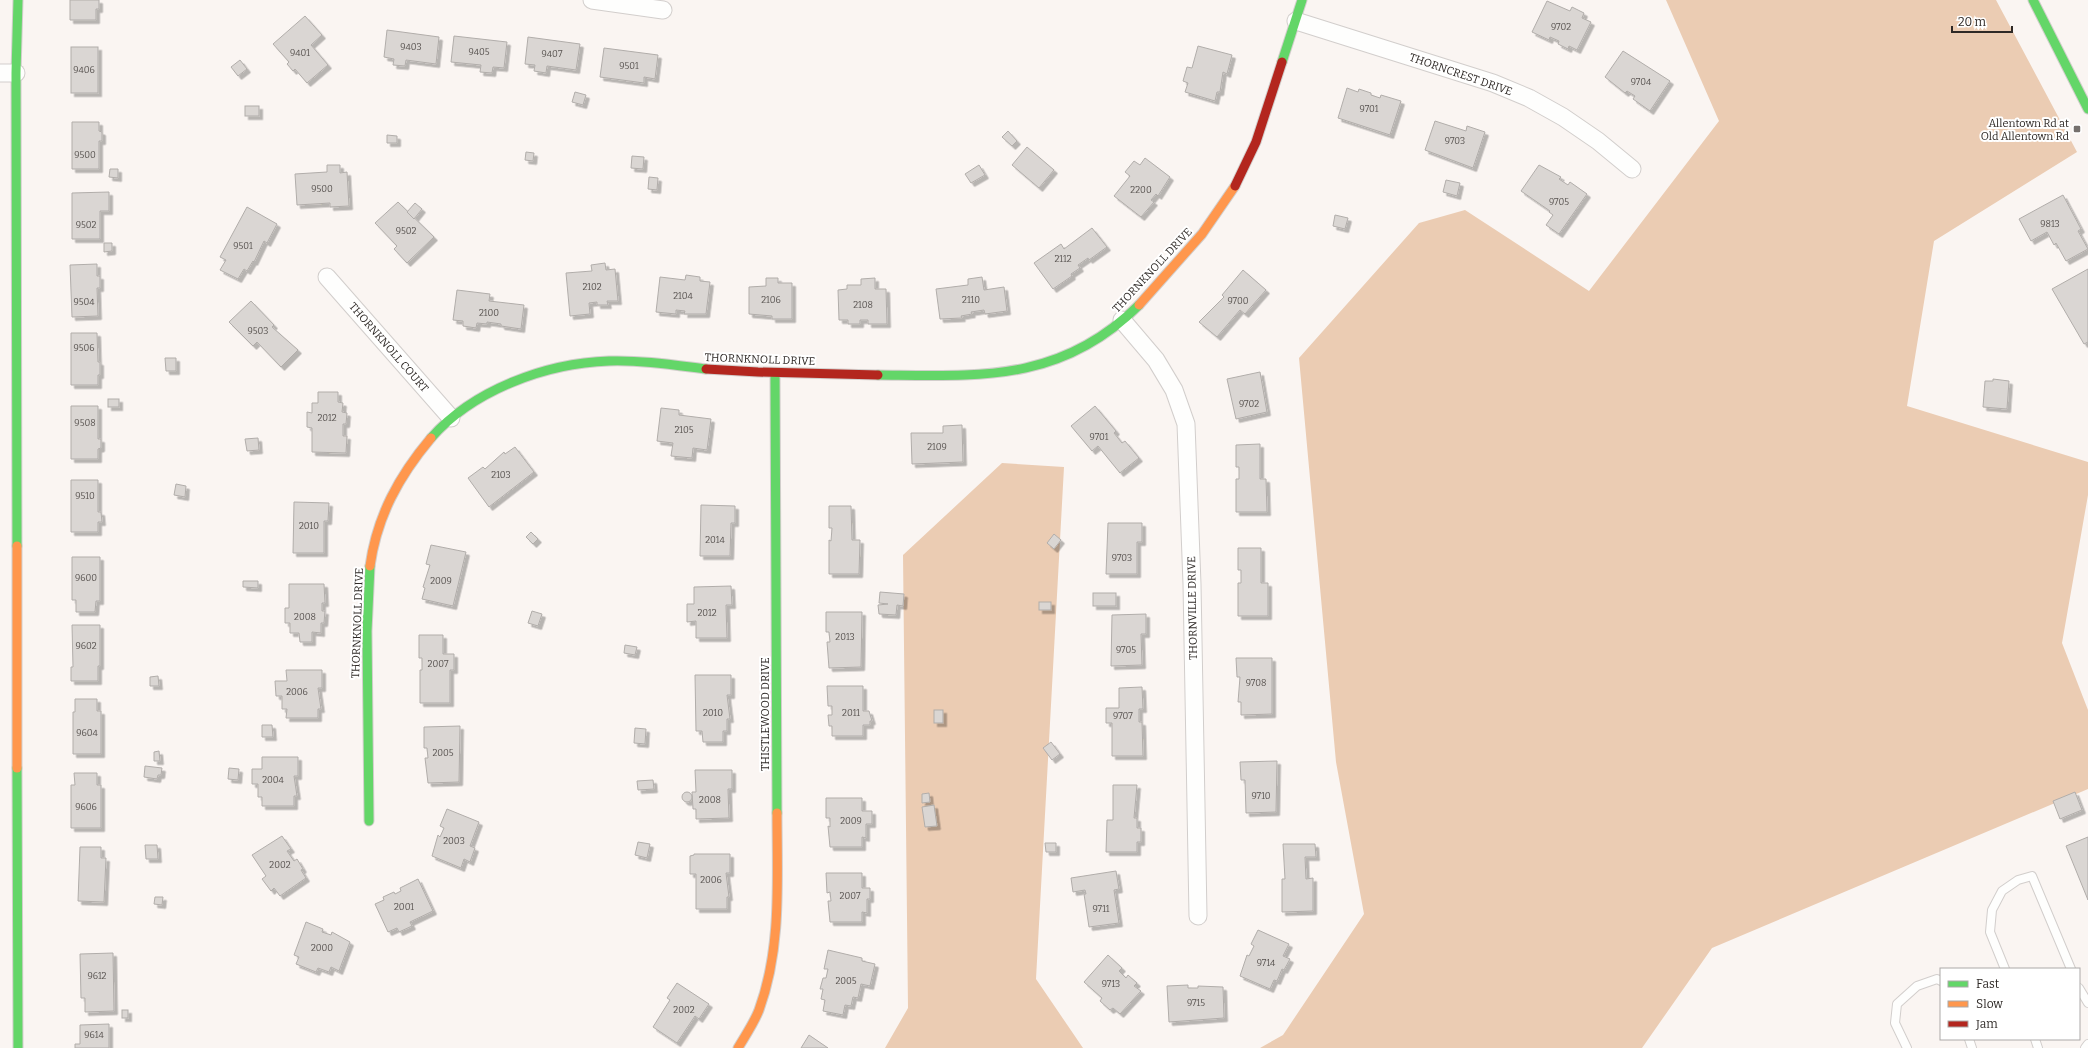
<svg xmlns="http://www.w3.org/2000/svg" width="2088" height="1048" viewBox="0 0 2088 1048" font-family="Bitter,serif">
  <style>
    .forest { fill: #ebccb3 }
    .building { fill: #dad6d3; stroke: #b1adaa; filter: url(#shadow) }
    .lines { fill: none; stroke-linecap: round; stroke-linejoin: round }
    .lane-casing { stroke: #d2cecc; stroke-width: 10 }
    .street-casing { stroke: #d2cecc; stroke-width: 19 }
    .fast-casing { stroke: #d2cecc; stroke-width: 11 }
    .slow-casing { stroke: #d2cecc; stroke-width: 11 }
    .jam-casing { stroke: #d2cecc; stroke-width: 11 }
    .lane { stroke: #fefefd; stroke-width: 8 }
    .street { stroke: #fefefd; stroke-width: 17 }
    .fast { stroke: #63d668; stroke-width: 9 }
    .slow { stroke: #ff974d; stroke-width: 9 }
    .jam { stroke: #b3261e; stroke-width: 9 }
    .poi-dot { fill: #75706d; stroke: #fff; stroke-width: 1.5 }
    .labels { text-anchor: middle; stroke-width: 4; stroke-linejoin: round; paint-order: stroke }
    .number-label { font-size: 9px; fill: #595451 }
    .street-label { font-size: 11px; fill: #2e2926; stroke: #fff }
    .poi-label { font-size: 11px; fill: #2e2926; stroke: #fff; text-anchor: end }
  </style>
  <defs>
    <filter id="shadow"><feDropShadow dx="3.5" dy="3.5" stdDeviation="0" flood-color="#0004"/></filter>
  </defs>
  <rect width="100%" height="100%" fill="#faf5f2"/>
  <!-- forest -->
  <g class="forest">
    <path d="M1666,0H1996L2077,152L1934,241L1907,406L2088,462V495L2062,643L2088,710V789L1712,948L1642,1048H1260L1283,1035L1364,914L1336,762L1299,358L1419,223L1465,210L1589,291L1719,121Z"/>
    <path d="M1002,463L1064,467L1036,979L1083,1048H885L908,1008L903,555Z"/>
  </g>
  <!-- building -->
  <g class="building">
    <path d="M70,0H99V9H96V20H70Z"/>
    <path d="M1547,1L1570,11L1572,7L1584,13L1582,18L1591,22L1577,50L1569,46L1568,49L1558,44L1559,41L1550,37L1549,40L1532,32Z"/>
    <path d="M305,16L322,35L311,45L328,65L307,83L295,69L293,71L287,64L289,62L273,44Z"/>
    <path d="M387,30L439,37L436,64L406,60L405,66L393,65L394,59L384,57Z"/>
    <path d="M454,36L507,42L504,68L493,67L492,73L480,72L481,65L451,62Z"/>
    <path d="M528,37L580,44L576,70L547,66L546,73L534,71L535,65L525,64Z"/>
    <path d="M1198,46L1232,55L1227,74L1223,72L1220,92H1217L1215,101L1185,92L1188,83L1183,81L1187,67L1192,68Z"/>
    <rect x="71" y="47" width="27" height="46"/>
    <path d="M604,48L658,55L655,79L644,77V83L600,77Z"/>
    <path d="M1623,51L1670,81L1650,111L1633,99L1635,96L1627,91L1625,93L1605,77Z"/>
    <path d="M240,60L247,69L238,76L231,67Z"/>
    <path d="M1347,88L1358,92L1359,89L1371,93V95L1380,98L1381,95L1401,101L1390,135L1338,118Z"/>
    <path d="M575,92L586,95L583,105L572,102Z"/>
    <rect x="245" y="106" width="14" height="10"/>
    <path d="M1435,121L1466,131L1467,126L1485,132L1473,168L1425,150Z"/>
    <path d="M72,122H99V131L102,132V141H99V169H72Z"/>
    <path d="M1008,131L1017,141L1012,146L1002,137Z"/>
    <path d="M387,135L397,136V143H387Z"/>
    <path d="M1027,147L1054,170L1039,188L1012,165Z"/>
    <path d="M526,152L534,153L533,161L525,160Z"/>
    <path d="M632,156L644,157L643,169L631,168Z"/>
    <path d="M1145,158L1170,177L1158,196L1156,194L1151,200L1154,202L1141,217L1114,196L1130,176L1125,172L1134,161L1140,165Z"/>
    <path d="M327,165H340V173L347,172L349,206L330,207V203L297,205L295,174L327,172Z"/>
    <path d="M979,165L985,175L971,183L965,174Z"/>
    <path d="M1539,165L1561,177L1559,179L1568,185L1570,182L1587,194L1559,234L1546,225L1553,215L1549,212L1550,211L1521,191Z"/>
    <path d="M110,169H118V178L109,177Z"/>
    <path d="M649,177L658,178L657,190L648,189Z"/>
    <path d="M1446,180L1460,183L1457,196L1443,192Z"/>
    <path d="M109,192V211H100V239H72V193Z"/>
    <path d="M2063,195L2081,229L2078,231L2088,249L2066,261L2056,243L2054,245L2047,232L2031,241L2019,219Z"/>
    <path d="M398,202L434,237L407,263L394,249L397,246L375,223Z"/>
    <path d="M415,203L422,209L414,219L407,212Z"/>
    <path d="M247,207L277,224L267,243L264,241L254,262L253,261L247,271L244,269L238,279L220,270L226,260L220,257Z"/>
    <path d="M1335,215L1348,218L1345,229L1333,226Z"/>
    <path d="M1092,228L1107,247L1089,260L1088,258L1078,265L1080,268L1071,274L1072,276L1053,289L1034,263L1061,244L1064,249Z"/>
    <path d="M104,243H112V251L104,252Z"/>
    <path d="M605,263L606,270L615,269L618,301H607L608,305H597V302L589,303L590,314L570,316L566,273L592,271L591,265Z"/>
    <path d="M97,264V276H100V288H97L98,316L72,317L70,265Z"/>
    <path d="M2088,269V342L2084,344L2052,289Z"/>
    <path d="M1243,270L1266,290L1245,314L1240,310L1217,337L1199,322L1224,297L1222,295Z"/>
    <path d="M686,275L700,277V281L710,282L706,314H684L685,311L676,310V314L656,312L660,277L685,280Z"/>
    <path d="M982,277L984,290L1004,287L1007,311L985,314L984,310L971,312L972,314L961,316L962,318L940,319L936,289L968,285V279Z"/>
    <path d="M766,278H778V283H792V319H772V316L749,314V287L766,286Z"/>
    <path d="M875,278V289H886L887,324H868V320H860V324H848V320H839L838,290L847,289V285H861V279Z"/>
    <path d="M457,290L490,294L489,301L524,305L521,329L501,326V324L487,322V324L477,323L476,328L463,326V321L453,320Z"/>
    <path d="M251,301L274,325L272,327L298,350L281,367L257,342L253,346L229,322Z"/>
    <path d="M71,333H97L98,362H100V375H98V385H71Z"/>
    <path d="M165,358H176V371H166Z"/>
    <path d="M1260,372L1267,412L1236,419L1227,379Z"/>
    <path d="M1993,379L2009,381L2007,409L1983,407L1985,381H1993Z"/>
    <path d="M318,392H338V402L343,403L342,412L347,413L346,424H343V436H347L346,453L312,452V428L307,427V412L312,413V403H318Z"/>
    <rect x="108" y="399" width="11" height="8"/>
    <path d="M71,406H98V439H101V448L98,449V459H71Z"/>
    <path d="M1095,406L1116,431L1114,433L1122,443L1125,441L1139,458L1120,473L1098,446L1092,451L1071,426Z"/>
    <path d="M661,408L679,410V415L711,419L707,450L693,448L692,458L671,456L673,443L657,441Z"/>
    <path d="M962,425L963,462L912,464L911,433H943V426Z"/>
    <path d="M258,438L259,450L247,451L245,439Z"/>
    <path d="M1260,444V479H1266L1267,512H1236V479H1239V467H1236V445Z"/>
    <path d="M515,447L534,472L489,507L468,478L483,467L485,469L504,452L505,454Z"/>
    <path d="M71,480H98V512H101L102,522H98V532H71Z"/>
    <path d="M176,484L186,486L185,497L174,495Z"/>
    <path d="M294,502L329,503L328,521H324V553H293Z"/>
    <path d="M701,505L735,506V523H731L730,556H700Z"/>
    <path d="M829,506H851L852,540H860L859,574H829V540L831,541L832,528H829Z"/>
    <path d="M1108,523H1142V542H1137V574H1106Z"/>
    <path d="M531,532L538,539L533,544L526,537Z"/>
    <path d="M1054,534L1061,540L1054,549L1047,543Z"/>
    <path d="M431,545L466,552L453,606L422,599L425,588L423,587L430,565L426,564Z"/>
    <path d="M1238,548H1261V583H1268V616H1238V583H1241V570H1238Z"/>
    <path d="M72,557H100V601H96L95,612H76V600H72Z"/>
    <path d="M243,581H258V588L243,587Z"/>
    <path d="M289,584H324L325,603H322V611H325L324,623H321V633L312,632V642H300L299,633H290V623H285V608H289Z"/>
    <path d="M731,586L732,605H726L727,638H696V621L687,622V604H694V587Z"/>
    <path d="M880,592L904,594L903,606L897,605L896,615L879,614L878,605L888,604L879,603Z"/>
    <rect x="1093" y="593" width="23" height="13"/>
    <rect x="1039" y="602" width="12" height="8"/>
    <path d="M532,611L542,614L538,626L528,623Z"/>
    <path d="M826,612H862L861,667L829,668L827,642H830L829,632H826Z"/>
    <path d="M1146,614V634H1141L1142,665L1111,666L1112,615Z"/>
    <path d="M72,625H100V666H98V681H71V667H73Z"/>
    <path d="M419,635H443V654H454V670H450V703H420V670H422V658H419Z"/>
    <path d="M625,645L637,647L635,655L624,653Z"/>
    <path d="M1236,658H1272V714L1241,715V702H1238L1240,677H1237Z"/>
    <path d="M286,670H322V688H318L321,709H318V718H286L287,709H282V696H276L275,681H287Z"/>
    <path d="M695,675H731V695H727L730,719H727V731H723V742H703L702,731H696Z"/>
    <path d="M158,676L159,686H150V677Z"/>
    <path d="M827,686H863V711H869L872,721H870V725H863V736H832V726H829L828,715H832V706H828Z"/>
    <path d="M1142,687L1143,709H1139V722H1142L1143,756H1112V723H1106V708H1119V688Z"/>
    <path d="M75,699H97V711H101V754H73V712H75Z"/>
    <rect x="934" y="710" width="9" height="13"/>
    <path d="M262,725H272L273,737H262Z"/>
    <path d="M460,726L459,782L428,783L425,758H428L427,748H424V727Z"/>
    <path d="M635,728L646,729L645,744L634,743Z"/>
    <path d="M1051,742L1060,754L1052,760L1043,748Z"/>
    <path d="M159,751L160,761H154V752Z"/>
    <path d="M262,757H298V776H294L297,796H294V806H262V797H258V784H252V769H262Z"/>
    <path d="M1277,761L1276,812L1246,813L1245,780H1241L1240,762Z"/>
    <path d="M145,766L162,768L161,775H158L157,779L144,777Z"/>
    <path d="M229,768L239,769L238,780L228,779Z"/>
    <path d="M695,770H732V789H728L729,818L696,819V809H693L692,792H696Z"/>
    <path d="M74,773H97V785H101V828H71V785H75Z"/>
    <path d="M653,780L654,789L638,790L637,781Z"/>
    <path d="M1113,785H1137L1134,818H1137V828H1141V842H1137V852H1106L1107,820H1113Z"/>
    <path d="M2075,792L2082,810L2060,819L2053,801Z"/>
    <circle cx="687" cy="797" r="5"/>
    <path d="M929,793L930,802L922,803V794Z"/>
    <path d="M826,798H862V811H872V824H866V838L862,837V847H830L828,826L830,827V818H826Z"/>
    <path d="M934,805L937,826L925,827L922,807Z"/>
    <path d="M447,809L479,822L470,846L475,848L470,862L464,859L461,868L432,856L438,835L440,837L444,828L440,826Z"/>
    <path d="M282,836L291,849L287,851L294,861L297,859L303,869L301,870L306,878L280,896L274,888L271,891L262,879L266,876L252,855Z"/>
    <path d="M2088,837V900L2066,846Z"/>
    <path d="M638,842L650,844L647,858L635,855Z"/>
    <path d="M1045,843H1056V852H1046Z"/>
    <path d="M1283,844H1315L1316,857H1305L1306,879L1313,878V911L1282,912V879H1285Z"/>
    <path d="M145,845H157L158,859H146Z"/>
    <path d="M80,847H101V858H106L104,902L78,901Z"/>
    <path d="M694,854H730V873H726L729,897H727V909H696V874H690V856L694,855Z"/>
    <path d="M1116,871L1119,889L1114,890L1119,923L1089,927L1084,894H1086L1085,890L1073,892L1071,878Z"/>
    <path d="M826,873H862V888H870V899H867V913L862,912V922H830L828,901H831L830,892L827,893Z"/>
    <path d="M418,879L433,911L410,922L412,926L399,932L397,928L388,932L375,904L384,900L383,897L394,892L395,894L401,891L400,888Z"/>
    <path d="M155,897H163L162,905L154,904Z"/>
    <path d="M306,922L323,929L322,932L331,935L332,932L350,942L339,971L331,967L329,972L318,968L316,972L296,964L299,957L294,955Z"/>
    <path d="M1258,930L1289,944L1283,956L1290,959L1284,970L1282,969L1277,981L1274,980L1270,989L1240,976L1247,955L1249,956L1254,946L1251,944Z"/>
    <path d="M828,950L862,958V961L875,964L870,986L861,984L858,998L853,997L851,1006L845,1005L843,1015L823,1011L825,1000L821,999L823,989H820L823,978H826L828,969H824Z"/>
    <path d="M113,953L114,1011L85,1012V998H81L80,954Z"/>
    <path d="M1108,955L1122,968L1119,971L1126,978L1128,975L1137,983L1134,986L1141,991L1120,1014L1113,1008L1110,1010L1100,1001L1102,998L1084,982Z"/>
    <path d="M677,983L709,1004L699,1019L695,1016L677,1043L653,1027L670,1000L667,998Z"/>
    <path d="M1188,985V988H1198V986L1223,987L1224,1018L1169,1022L1167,986Z"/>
    <rect x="122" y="1010" width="6" height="8"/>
    <path d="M109,1024V1048H75V1044H80V1025Z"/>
    <path d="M809,1035L828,1048H801Z"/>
  </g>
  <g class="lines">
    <defs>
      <g id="lane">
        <path d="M2005,969L1990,932L1992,910L2002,891L2018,880L2032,876L2071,969"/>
        <path d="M2079,988L2088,1003"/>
        <path d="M1969,1039L1972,1048"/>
        <path d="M2035,1039L2038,1048"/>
        <path d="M1907,1048L1895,1023L1897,1004L1917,986L1937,979L1941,981"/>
        <path d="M2085,1048L2088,1044"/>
      </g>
      <g id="street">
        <path d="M592,0L663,10"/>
        <path d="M1296,21L1493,83L1529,98L1563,117L1598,141L1632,169"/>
        <path d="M0,73H16"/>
        <path d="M327,277L451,418"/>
        <path d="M1122,320L1156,360L1174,390L1186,424L1192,584L1198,916"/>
      </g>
      <g id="fast">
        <path d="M2033,0L2088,109"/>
        <path d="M1282,62L1302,0"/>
        <path d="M775,373L777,813"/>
        <path d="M878,375C979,376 1061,383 1139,305"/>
        <path d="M431,438C473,390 546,363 609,361C642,360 674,365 706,369"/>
        <path d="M17,546L16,73L18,0"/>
        <path d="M17,768L18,1048"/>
        <path d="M369,821L367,631L370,566"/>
      </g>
      <g id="slow">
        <path d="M1139,305L1202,234L1235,186"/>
        <path d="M17,546V768"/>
        <path d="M370,566C377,516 399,476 431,438"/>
        <path d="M738,1048C745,1036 754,1023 759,1010C782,947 777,880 777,813"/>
      </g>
      <g id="jam">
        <path d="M1235,186L1256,142L1282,62"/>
        <path d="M706,369L758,372L878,375"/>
      </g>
    </defs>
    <!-- lane casing -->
    <use href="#lane" class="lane-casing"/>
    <!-- street casing -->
    <use href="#street" class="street-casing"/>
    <!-- fast casing -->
    <use href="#fast" class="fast-casing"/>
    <!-- slow casing -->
    <use href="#slow" class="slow-casing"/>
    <!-- jam casing -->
    <use href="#jam" class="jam-casing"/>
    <!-- lane -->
    <use href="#lane" class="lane"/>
    <!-- street -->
    <use href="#street" class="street"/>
    <!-- fast -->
    <use href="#fast" class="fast"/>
    <!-- slow -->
    <use href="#slow" class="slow"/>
    <!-- jam -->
    <use href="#jam" class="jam"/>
  </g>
  <!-- markers -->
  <rect class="poi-dot" x="2073" y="125" width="8" height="8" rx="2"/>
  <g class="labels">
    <!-- number labels -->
    <g class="number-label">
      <text x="1561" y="30">9702</text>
      <text x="411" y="50">9403</text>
      <text x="479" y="55">9405</text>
      <text x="300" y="56">9401</text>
      <text x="552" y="57">9407</text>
      <text x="629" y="69">9501</text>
      <text x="84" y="73">9406</text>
      <text x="1641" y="85">9704</text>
      <text x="1369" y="112">9701</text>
      <text x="1455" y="144">9703</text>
      <text x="85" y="158">9500</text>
      <text x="322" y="192">9500</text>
      <text x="1141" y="193">2200</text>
      <text x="1559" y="205">9705</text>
      <text x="2050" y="227">9813</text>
      <text x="86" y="228">9502</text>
      <text x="406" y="234">9502</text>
      <text x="243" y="249">9501</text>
      <text x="1063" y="262">2112</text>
      <text x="592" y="290">2102</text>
      <text x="683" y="299">2104</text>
      <text x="771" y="303">2106</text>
      <text x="971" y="303">2110</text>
      <text x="1238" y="304">9700</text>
      <text x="84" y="305">9504</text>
      <text x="863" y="308">2108</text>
      <text x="489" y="316">2100</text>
      <text x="258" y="334">9503</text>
      <text x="84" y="351">9506</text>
      <text x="1249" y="407">9702</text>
      <text x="327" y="421">2012</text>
      <text x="85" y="426">9508</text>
      <text x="684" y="433">2105</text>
      <text x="1099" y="440">9701</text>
      <text x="937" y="450">2109</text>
      <text x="501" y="478">2103</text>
      <text x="85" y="499">9510</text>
      <text x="309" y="529">2010</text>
      <text x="715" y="543">2014</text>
      <text x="1122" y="561">9703</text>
      <text x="86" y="581">9600</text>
      <text x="441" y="584">2009</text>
      <text x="707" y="616">2012</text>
      <text x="305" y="620">2008</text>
      <text x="845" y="640">2013</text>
      <text x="86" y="649">9602</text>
      <text x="1126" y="653">9705</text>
      <text x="438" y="667">2007</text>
      <text x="1256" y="686">9708</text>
      <text x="297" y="695">2006</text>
      <text x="713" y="716">2010</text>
      <text x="851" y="716">2011</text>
      <text x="1123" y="719">9707</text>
      <text x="87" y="736">9604</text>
      <text x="443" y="756">2005</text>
      <text x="273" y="783">2004</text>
      <text x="1261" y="799">9710</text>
      <text x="710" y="803">2008</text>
      <text x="86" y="810">9606</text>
      <text x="851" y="824">2009</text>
      <text x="454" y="844">2003</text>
      <text x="280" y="868">2002</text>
      <text x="711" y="883">2006</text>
      <text x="850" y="899">2007</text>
      <text x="404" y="910">2001</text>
      <text x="1101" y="912">9711</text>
      <text x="322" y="951">2000</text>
      <text x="1266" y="966">9714</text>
      <text x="97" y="979">9612</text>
      <text x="846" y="984">2005</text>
      <text x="1111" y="987">9713</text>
      <text x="1196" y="1006">9715</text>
      <text x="684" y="1013">2002</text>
      <text x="94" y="1038">9614</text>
    </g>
    <!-- street labels -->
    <g class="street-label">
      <text transform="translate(1461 74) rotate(19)" y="4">THORNCREST DRIVE</text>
      <text transform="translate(1152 270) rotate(-47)" y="4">THORNKNOLL DRIVE</text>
      <text transform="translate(389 347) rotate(49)" y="4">THORNKNOLL COURT</text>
      <text transform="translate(760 359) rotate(2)" y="4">THORNKNOLL DRIVE</text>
      <text transform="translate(1192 608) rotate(-91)" y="4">THORNVILLE DRIVE</text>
      <text transform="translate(357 623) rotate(-88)" y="4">THORNKNOLL DRIVE</text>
      <text transform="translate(765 714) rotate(-90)" y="4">THISTLEWOOD DRIVE</text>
    </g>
    <!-- poi labels -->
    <g class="poi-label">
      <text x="2069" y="127">Allentown Rd at<tspan x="2069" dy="13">Old Allentown Rd</tspan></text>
    </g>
  </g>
  <!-- legend -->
  <rect x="1940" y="968" width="140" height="72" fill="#ffffff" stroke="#aba9a8"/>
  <rect x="1948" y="981" width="20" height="6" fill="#63d668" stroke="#aba9a8"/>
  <text x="1976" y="988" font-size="12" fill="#2e2926">Fast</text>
  <rect x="1948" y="1001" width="20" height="6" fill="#ff974d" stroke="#aba9a8"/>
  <text x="1976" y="1008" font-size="12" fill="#2e2926">Slow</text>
  <rect x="1948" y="1021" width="20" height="6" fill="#b3261e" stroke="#aba9a8"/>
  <text x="1976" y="1028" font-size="12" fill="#2e2926">Jam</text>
  <!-- scale -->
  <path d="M1952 26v6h60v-6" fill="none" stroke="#2e2926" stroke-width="2"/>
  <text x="1958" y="26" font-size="12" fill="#2e2926" stroke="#ffffff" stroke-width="3" paint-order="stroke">20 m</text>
</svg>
